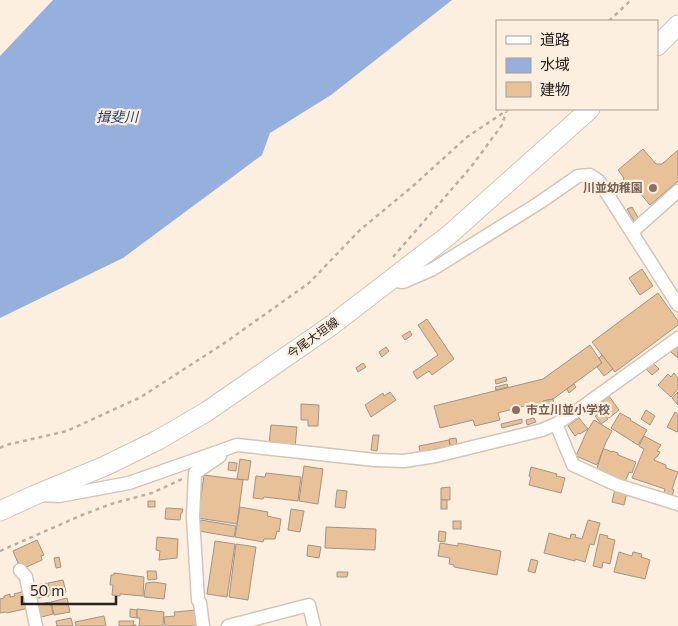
<svg xmlns="http://www.w3.org/2000/svg" width="678" height="626" viewBox="0 0 678 626" font-family="Commissioner,'Noto Sans JP',sans-serif">
  <style>
    .water { fill: #95b0dc }
    .building { fill: #e8c198; stroke: #a19486 }
    .lines { fill: none; stroke-linecap: round; stroke-linejoin: round }
    .street-casing { stroke: #d3c5b7; stroke-width: 15 }
    .secondary-casing { stroke: #d3c5b7; stroke-width: 21 }
    .path { stroke: #bbafa3; stroke-width: 2.5; stroke-dasharray: 4 4; stroke-linecap: butt }
    .street { stroke: #fff; stroke-width: 12 }
    .secondary { stroke: #fff; stroke-width: 19 }
    .education-dot { fill: #8d6e63; stroke: #fdefe0; stroke-width: 2 }
    .labels { text-anchor: middle; stroke-width: 4.5; stroke-linejoin: round; paint-order: stroke }
    .education-label { font-size: 12px; font-weight: bold; fill: #785e54; stroke: #fdefe0; text-anchor: end }
    .street-label { font-size: 12px; fill: #27221d; stroke: #fdefe0 }
    .water-label { font-size: 14px; font-style: italic; fill: #1e4076; stroke: #fdefe0 }
  </style>
  <rect width="100%" height="100%" fill="#fdefe0"/>
  <!-- water -->
  <path class="water" d="M53,0H452L331,95L270,133L262,155L123,258L0,318V56Z"/>
  <!-- building -->
  <g class="building">
    <path d="M643,149L656,164H662L678,150V181L650,205L639,192L637,194L631,188L632,187L623,179L624,178L618,170Z"/>
    <path d="M632,207L639,219L634,221L627,209Z"/>
    <path d="M642,269L653,286L640,295L629,278Z"/>
    <path d="M658,293L678,321V325L615,372L592,342Z"/>
    <path d="M427,319L454,359L432,375L429,371L417,379L413,372L438,355L418,325Z"/>
    <path d="M410,331L412,335L405,340L402,336Z"/>
    <path d="M590,345L602,363L553,399L543,401L544,404L533,406L532,404L498,413L500,420L475,426L473,420L440,428L434,406L543,379Z"/>
    <path d="M678,345V358L671,352Z"/>
    <path d="M386,347L389,351L382,357L379,352Z"/>
    <path d="M602,355L613,369L604,376L597,367L602,363L599,358Z"/>
    <path d="M363,363L366,367L358,372L356,368Z"/>
    <path d="M653,363L659,369L652,375L646,369Z"/>
    <path d="M674,373L678,378V389L671,397L658,385L668,374L671,377Z"/>
    <path d="M506,377L507,381L496,384L495,380Z"/>
    <path d="M507,384L508,387L496,390L495,387Z"/>
    <path d="M574,384L576,387L569,393L567,389Z"/>
    <path d="M390,392L396,400L371,417L365,405L383,393L384,396Z"/>
    <path d="M678,392V405L672,398Z"/>
    <path d="M609,396L619,410L609,418L599,404Z"/>
    <path d="M553,399L555,407L534,412L533,406L544,404L543,401Z"/>
    <path d="M301,404L319,405L318,426H308V420H301Z"/>
    <path d="M646,410L655,416L650,425L641,419Z"/>
    <path d="M603,411L608,419L601,424L595,416Z"/>
    <path d="M675,412L678,414V429L677,432L667,427Z"/>
    <path d="M620,413L631,419L630,420L647,430L638,445L611,428Z"/>
    <path d="M534,418L536,422L527,425L526,420Z"/>
    <path d="M579,418L588,429L580,434L579,433L575,436L568,426Z"/>
    <path d="M522,419V423L502,428L501,424Z"/>
    <path d="M594,420L612,431L606,442L597,465L576,456L586,433Z"/>
    <path d="M271,425L297,427L295,447L269,443Z"/>
    <path d="M373,435H379L377,451L371,450Z"/>
    <path d="M644,436L661,445L657,451L660,452L657,457H656L654,460L666,465V468L678,472L672,489L674,490L672,496L664,493L665,489L632,478L644,449L639,446Z"/>
    <path d="M456,438L457,444L450,445L449,439Z"/>
    <path d="M449,440L450,446L420,452L419,446Z"/>
    <path d="M605,449L612,452V451L618,453V455L636,462L632,473L629,472L625,482L596,471L603,450Z"/>
    <path d="M240,459L251,461L248,480L237,479Z"/>
    <path d="M229,462L237,463L236,471L228,470Z"/>
    <path d="M304,466L323,469L318,504L299,501Z"/>
    <path d="M531,467L557,474L556,476L565,478L561,493L529,485L531,477L529,476Z"/>
    <path d="M266,473L301,477L298,501L264,497L263,499L253,498L256,476L265,477Z"/>
    <path d="M204,475L243,480L237,524L198,518Z"/>
    <path d="M450,487V500H441V488Z"/>
    <path d="M615,489L627,492L624,505L612,502Z"/>
    <path d="M337,490L347,491L345,508L335,507Z"/>
    <rect x="441" y="500" width="6" height="9"/>
    <rect x="148" y="501" width="7" height="6"/>
    <path d="M240,507L268,512L267,516L281,519L279,532L277,531L275,539H264L263,542L235,537Z"/>
    <path d="M166,508L183,509L182,513H181L180,520L165,519Z"/>
    <path d="M291,509L304,511L300,532L288,530Z"/>
    <path d="M201,520L236,526L234,537L199,531Z"/>
    <path d="M588,520L600,523L594,545L590,544L585,562L575,559V561L544,553L549,533L570,539L571,534L576,535L575,537L582,539Z"/>
    <rect x="453" y="521" width="8" height="8"/>
    <path d="M326,527L376,529L375,550L325,548Z"/>
    <path d="M439,531L446,532L445,542L438,541Z"/>
    <path d="M600,534L608,536L607,538L615,540L610,564L603,562L602,568L593,566Z"/>
    <path d="M157,537L178,539L177,558L159,560L160,551L156,550Z"/>
    <path d="M37,540L44,555L41,556L42,560L22,569L19,563H18L13,551Z"/>
    <path d="M215,541L235,544L227,597L207,594Z"/>
    <path d="M440,543L458,546V543L501,551L497,575L454,567V565L449,564L450,558L438,556Z"/>
    <path d="M236,544L256,547L248,600L229,597Z"/>
    <path d="M308,545L321,547L319,558L307,556Z"/>
    <path d="M619,552L632,556L633,552L642,554L641,557L650,560L645,579L614,572Z"/>
    <path d="M59,557L61,567L56,568L54,558Z"/>
    <path d="M531,559L538,561L535,573L528,571Z"/>
    <path d="M147,571H156L157,579L148,580Z"/>
    <path d="M337,572H348L347,577H337Z"/>
    <path d="M114,573L144,577L143,596L120,594V596L112,595L113,585H110L111,575H114Z"/>
    <path d="M63,580L66,592L51,595L48,583Z"/>
    <path d="M154,582L166,584L164,599L144,597L146,583Z"/>
    <path d="M47,583L49,596L34,599L31,586Z"/>
    <path d="M25,591L29,608L7,613L6,612L0,613V599L4,598V596L10,594V597L15,596L14,594Z"/>
    <path d="M67,598L70,612L54,615L51,602Z"/>
    <path d="M50,602L53,614L38,618L35,605Z"/>
    <path d="M130,609L137,610V618L130,617Z"/>
    <path d="M137,609L164,612L163,626H139L140,618H137Z"/>
    <path d="M197,610L199,626H165L164,617L175,616L174,612Z"/>
    <path d="M104,616L106,626H76L75,622Z"/>
    <path d="M71,618L73,626H57L56,621Z"/>
    <path d="M119,621H134L133,625H136V626H119Z"/>
  </g>
  <g class="lines">
    <defs>
      <g id="street">
        <path d="M632,232L678,191"/>
        <path d="M391,280L403,282L433,269L539,203L578,176L590,175L599,181L678,305"/>
        <path d="M556,424L573,465L617,485L678,504"/>
        <path d="M41,495L59,496L129,483L237,445L375,460L404,461L436,456L542,430L556,424L578,410L678,338"/>
        <path d="M20,570L26,577L36,626"/>
        <path d="M203,626L200,603L198,600L193,517L195,473L220,456"/>
        <path d="M228,626L309,605L314,626"/>
      </g>
      <g id="secondary">
        <path d="M657,46L678,25"/>
        <path d="M0,511L35,495L105,466L158,440L206,412L251,381L332,325L449,235L590,109"/>
      </g>
    </defs>
    <!-- street casing -->
    <use href="#street" class="street-casing"/>
    <!-- secondary casing -->
    <use href="#secondary" class="secondary-casing"/>
    <!-- path -->
    <g class="path">
      <path d="M609,21L631,0"/>
      <path d="M393,257L471,167L502,125L506,112"/>
      <path d="M0,448L6,445L67,431L141,397L226,342L309,283L360,230L413,186L467,137L509,109"/>
      <path d="M0,551L82,515L111,504L152,493L182,479"/>
    </g>
    <!-- street -->
    <use href="#street" class="street"/>
    <!-- secondary -->
    <use href="#secondary" class="secondary"/>
  </g>
  <!-- markers -->
  <g class="education-dot">
    <circle cx="653" cy="188" r="5"/>
    <circle cx="516" cy="410" r="5"/>
  </g>
  <g class="labels">
    <!-- education labels -->
    <g class="education-label">
      <text x="643" y="192">川並幼稚園</text>
      <text x="526" y="414" text-anchor="start">市立川並小学校</text>
    </g>
    <!-- street labels -->
    <g class="street-label">
      <text transform="translate(313 338) rotate(-36)" y="4">今尾大垣線</text>
    </g>
    <!-- water labels -->
    <g class="water-label">
      <text x="117" y="122">揖斐川</text>
    </g>
  </g>
  <!-- legend -->
  <rect x="496" y="20" width="162" height="90" fill="#fdefe0" stroke="#a79d92"/>
  <rect x="506" y="36" width="25" height="8" fill="#ffffff" stroke="#a79d92"/>
  <text x="540" y="45" font-size="15" fill="#27221d">道路</text>
  <rect x="506" y="58" width="25" height="15" fill="#95b0dc" stroke="#a79d92"/>
  <text x="540" y="70" font-size="15" fill="#27221d">水域</text>
  <rect x="506" y="82" width="25" height="15" fill="#e8c198" stroke="#a79d92"/>
  <text x="540" y="95" font-size="15" fill="#27221d">建物</text>
  <!-- scale -->
  <path d="M22 596v8h94v-8" fill="none" stroke="#27221d" stroke-width="2.5"/>
  <text x="30" y="596" font-size="15" fill="#27221d" stroke="#fdefe0" stroke-width="4" paint-order="stroke">50 m</text>
</svg>
